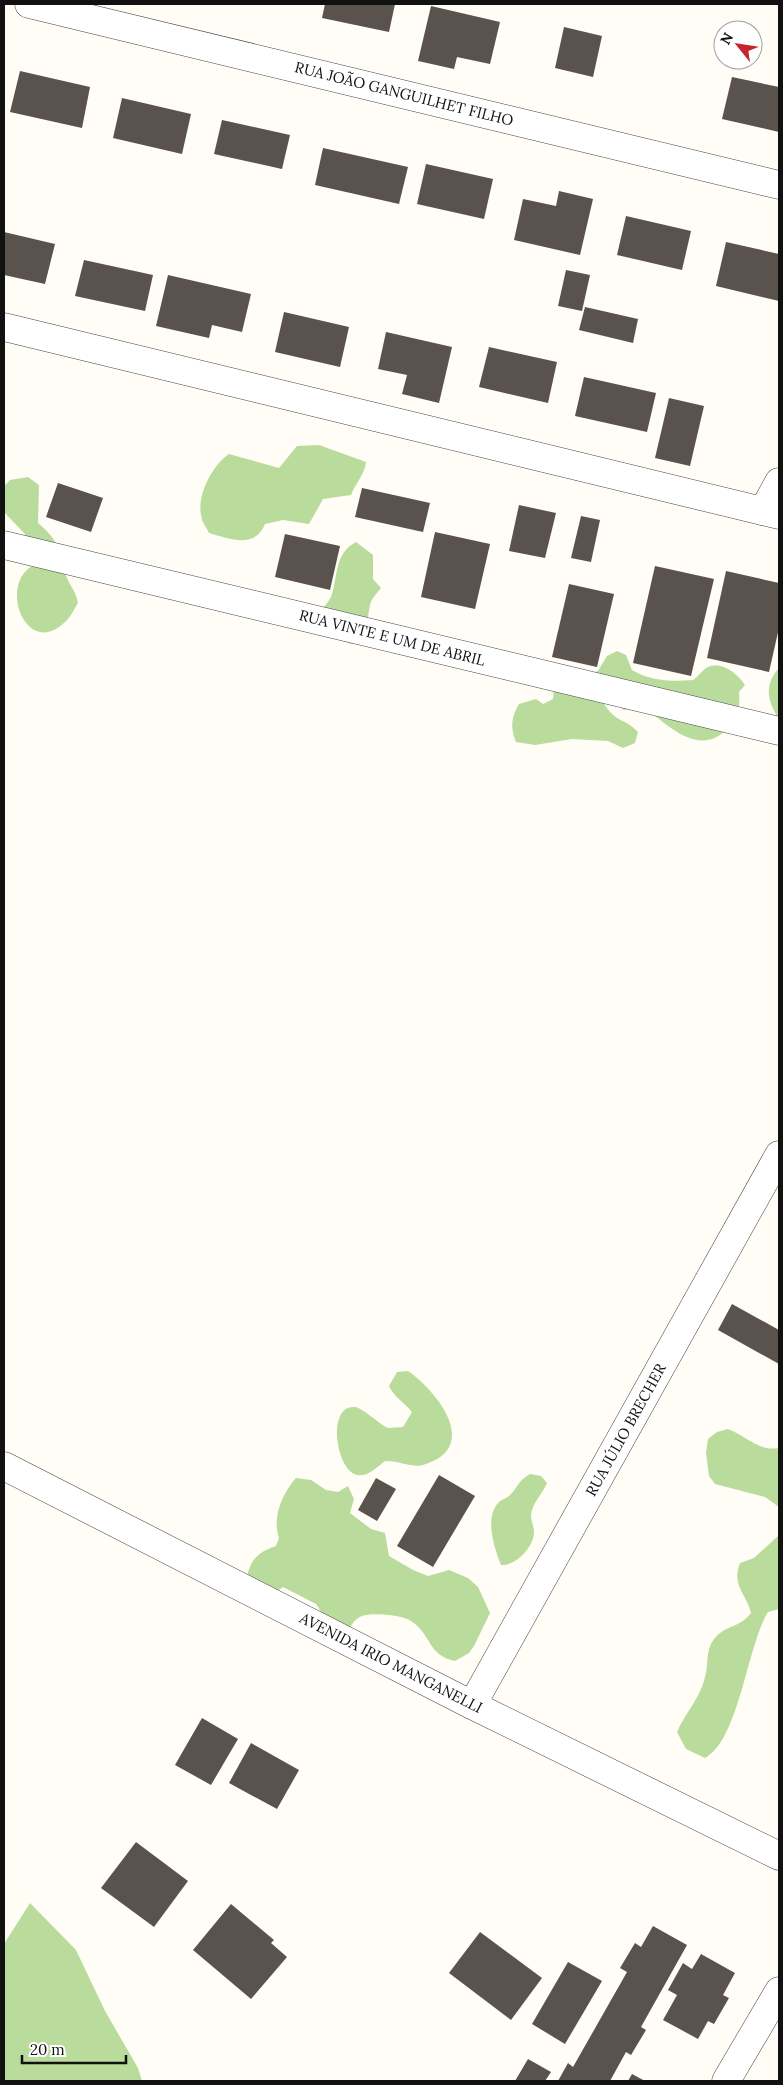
<svg xmlns="http://www.w3.org/2000/svg" width="783" height="2085" viewBox="0 0 783 2085" font-family="Lora,serif">
  <style>
    .forest { fill: #b9dc9c }
    .building { fill: #5a524d }
    .lines { fill: none; stroke-linecap: round; stroke-linejoin: round }
    .minor-casing { stroke: #444; stroke-width: 29 }
    .minor { stroke: #fff; stroke-width: 28 }
    .labels { text-anchor: middle; stroke-width: 5; stroke-linejoin: round; paint-order: stroke }
    .street-label { font-size: 15px; fill: #111; stroke: #fff }
  </style>
  <rect width="100%" height="100%" fill="#fffdf5"/>
  <!-- forest -->
  <g class="forest">
    <path d="M319,445L366,462C365,474 355,484 351,495L323,499L309,524L283,520L265,524C255,549 230,539 209,533C207,528 203,524 202,519C195,498 212,465 229,454L279,468L297,446Z"/>
    <path d="M28,477L39,485L38,523C65,546 54,550 67,578C71,587 76,592 78,603C74,609 71,617 65,622C28,658 0,591 29,568C34,565 39,563 43,561L24,533L4,512V486L10,480Z"/>
    <path d="M356,542L373,555V579L381,588C377,593 371,599 370,605C367,622 367,633 352,644C329,637 325,635 321,611C325,605 330,601 332,594C338,574 335,553 356,542Z"/>
    <path d="M617,651L626,655L632,670C650,681 672,682 693,680C698,677 703,669 708,667C722,661 738,674 745,685L739,692C740,708 739,718 726,730C699,757 666,725 644,706L624,710L619,706L603,702C616,724 624,717 638,732L635,743L623,748L608,741L572,739L535,745L516,742C510,727 511,718 519,704L536,699L543,704L553,699L554,686L598,671L607,656Z"/>
    <path d="M779,668V720C768,701 763,686 779,668Z"/>
    <path d="M408,1371C438,1392 482,1448 423,1465C412,1468 397,1460 385,1461C378,1466 368,1477 358,1475C336,1472 326,1404 355,1407C363,1408 379,1424 388,1428L403,1427L412,1412C404,1402 394,1397 389,1386L397,1372Z"/>
    <path d="M728,1429C745,1435 759,1452 779,1448V1507L765,1497L715,1484L709,1476L706,1453L708,1439L717,1432Z"/>
    <path d="M530,1474L541,1476L547,1483C543,1493 535,1500 532,1510C529,1518 534,1525 534,1532C534,1547 516,1566 501,1565C494,1547 484,1517 499,1502C502,1499 506,1499 509,1496C518,1488 517,1481 530,1474Z"/>
    <path d="M296,1478L311,1480L326,1490L338,1492L348,1486L354,1499L350,1513L371,1529L385,1533L389,1556L413,1570L428,1576L449,1570L468,1578L478,1587L490,1613L474,1646L469,1653L455,1661C427,1655 433,1636 411,1621C403,1615 371,1612 362,1616C353,1619 349,1629 346,1637L324,1616L316,1604L283,1587L273,1594L247,1578C250,1560 258,1552 276,1546L279,1538C272,1517 282,1494 296,1478Z"/>
    <path d="M779,1535V1609L768,1612C747,1646 739,1740 705,1758L686,1749L677,1732C685,1713 701,1697 705,1677C709,1664 705,1651 714,1639C726,1624 739,1629 751,1613C747,1594 731,1586 740,1563L754,1558Z"/>
    <path d="M30,1903L76,1950L105,2011L138,2068L142,2081H4V1944Z"/>
  </g>
  <!-- building -->
  <g class="building">
    <path d="M325,4H395L389,32L322,18Z"/>
    <path d="M431,6L500,22L490,64L457,57L454,69L418,61Z"/>
    <path d="M564,27L602,36L593,77L555,68Z"/>
    <path d="M20,71L90,87L82,128L10,112Z"/>
    <path d="M732,77L779,87V132L722,119Z"/>
    <path d="M122,98L191,114L182,154L113,138Z"/>
    <path d="M222,120L290,135L282,169L214,154Z"/>
    <path d="M323,148L408,167L399,204L315,185Z"/>
    <path d="M426,164L493,179L484,219L417,204Z"/>
    <path d="M559,191L593,199L580,255L514,240L523,199L556,206Z"/>
    <path d="M626,216L691,231L682,270L617,255Z"/>
    <path d="M4,232L55,244L45,284L4,275Z"/>
    <path d="M726,242L779,254V301L716,286Z"/>
    <path d="M84,260L153,275L145,311L75,296Z"/>
    <path d="M566,270L590,275L582,311L558,306Z"/>
    <path d="M168,275L251,294L242,332L212,325L209,338L156,326Z"/>
    <path d="M585,307L638,319L633,343L579,330Z"/>
    <path d="M284,312L349,327L340,367L275,352Z"/>
    <path d="M386,332L452,347L439,403L402,394L407,375L378,369Z"/>
    <path d="M489,347L557,362L548,403L479,387Z"/>
    <path d="M584,377L656,393L647,432L575,416Z"/>
    <path d="M669,398L704,406L690,466L655,458Z"/>
    <path d="M58,483L103,498L91,532L46,517Z"/>
    <path d="M362,488L430,503L423,532L355,517Z"/>
    <path d="M519,505L556,513L545,558L509,551Z"/>
    <path d="M581,516L600,520L591,562L571,558Z"/>
    <path d="M435,532L490,544L475,609L421,597Z"/>
    <path d="M285,534L340,546L330,590L275,577Z"/>
    <path d="M655,566L714,579L691,676L633,663Z"/>
    <path d="M726,571L779,583V628L769,672L707,658Z"/>
    <path d="M569,584L614,594L597,667L552,657Z"/>
    <path d="M732,1304L779,1330V1364L718,1330Z"/>
    <path d="M439,1475L475,1496L433,1567L397,1546Z"/>
    <path d="M376,1478L396,1489L377,1521L358,1510Z"/>
    <path d="M202,1718L238,1739L211,1785L175,1765Z"/>
    <path d="M251,1743L299,1770L277,1809L229,1783Z"/>
    <path d="M136,1842L188,1881L154,1927L101,1888Z"/>
    <path d="M231,1904L274,1940L271,1943L287,1957L251,1999L193,1950Z"/>
    <path d="M653,1926L687,1945L641,2027L646,2030L631,2055L626,2052L610,2081H558L568,2063L573,2067L627,1972L620,1968L635,1943L641,1947Z"/>
    <path d="M480,1932L542,1978L511,2020L449,1973Z"/>
    <path d="M701,1954L735,1973L723,1995L729,1998L714,2024L708,2021L698,2039L663,2020L677,1995L668,1990L683,1963L692,1969Z"/>
    <path d="M568,1962L602,1981L565,2044L532,2024Z"/>
    <path d="M528,2059L551,2072L545,2081H515Z"/>
    <path d="M632,2074L645,2081H628Z"/>
  </g>
  <g class="lines">
    <defs>
      <g id="minor">
        <path d="M29,4L779,185"/>
        <path d="M4,327L779,515"/>
        <path d="M763,511L779,482"/>
        <path d="M4,545L779,731"/>
        <path d="M4,1466L472,1705L779,1856"/>
        <path d="M472,1705L779,1155"/>
        <path d="M726,2081L779,1991"/>
      </g>
    </defs>
    <!-- minor casing -->
    <use href="#minor" class="minor-casing"/>
    <!-- minor -->
    <use href="#minor" class="minor"/>
  </g>
  <g class="labels">
    <!-- street labels -->
    <g class="street-label">
      <text transform="translate(404 94) rotate(14)" y="5">RUA JOÃO GANGUILHET FILHO</text>
      <text transform="translate(392 638) rotate(14)" y="5">RUA VINTE E UM DE ABRIL</text>
      <text transform="translate(626 1430) rotate(-61)" y="5">RUA JÚLIO BRECHER</text>
      <text transform="translate(391 1663) rotate(27)" y="5">AVENIDA IRIO MANGANELLI</text>
    </g>
  </g>
  <!-- border -->
  <rect width="783" height="2085" fill="none" stroke="#111111" stroke-width="10"/>
  <!-- north arrow -->
  <g transform="translate(738 45) rotate(300)"><circle r="24" fill="#ffffff" stroke="#a0a0a0"/>
  <path d="M0-4L9 19L0 12L-9 19Z" fill="#c4262e"/>
  <text y="-8" font-size="14" font-weight="bold" text-anchor="middle" fill="#111111">N</text>
  </g>
  <!-- scale -->
  <path d="M22 2055v8h104v-8" fill="none" stroke="#111111" stroke-width="2.5"/>
  <text x="30" y="2055" font-size="15" fill="#111111" stroke="#ffffff" stroke-width="4" paint-order="stroke">20 m</text>
</svg>
